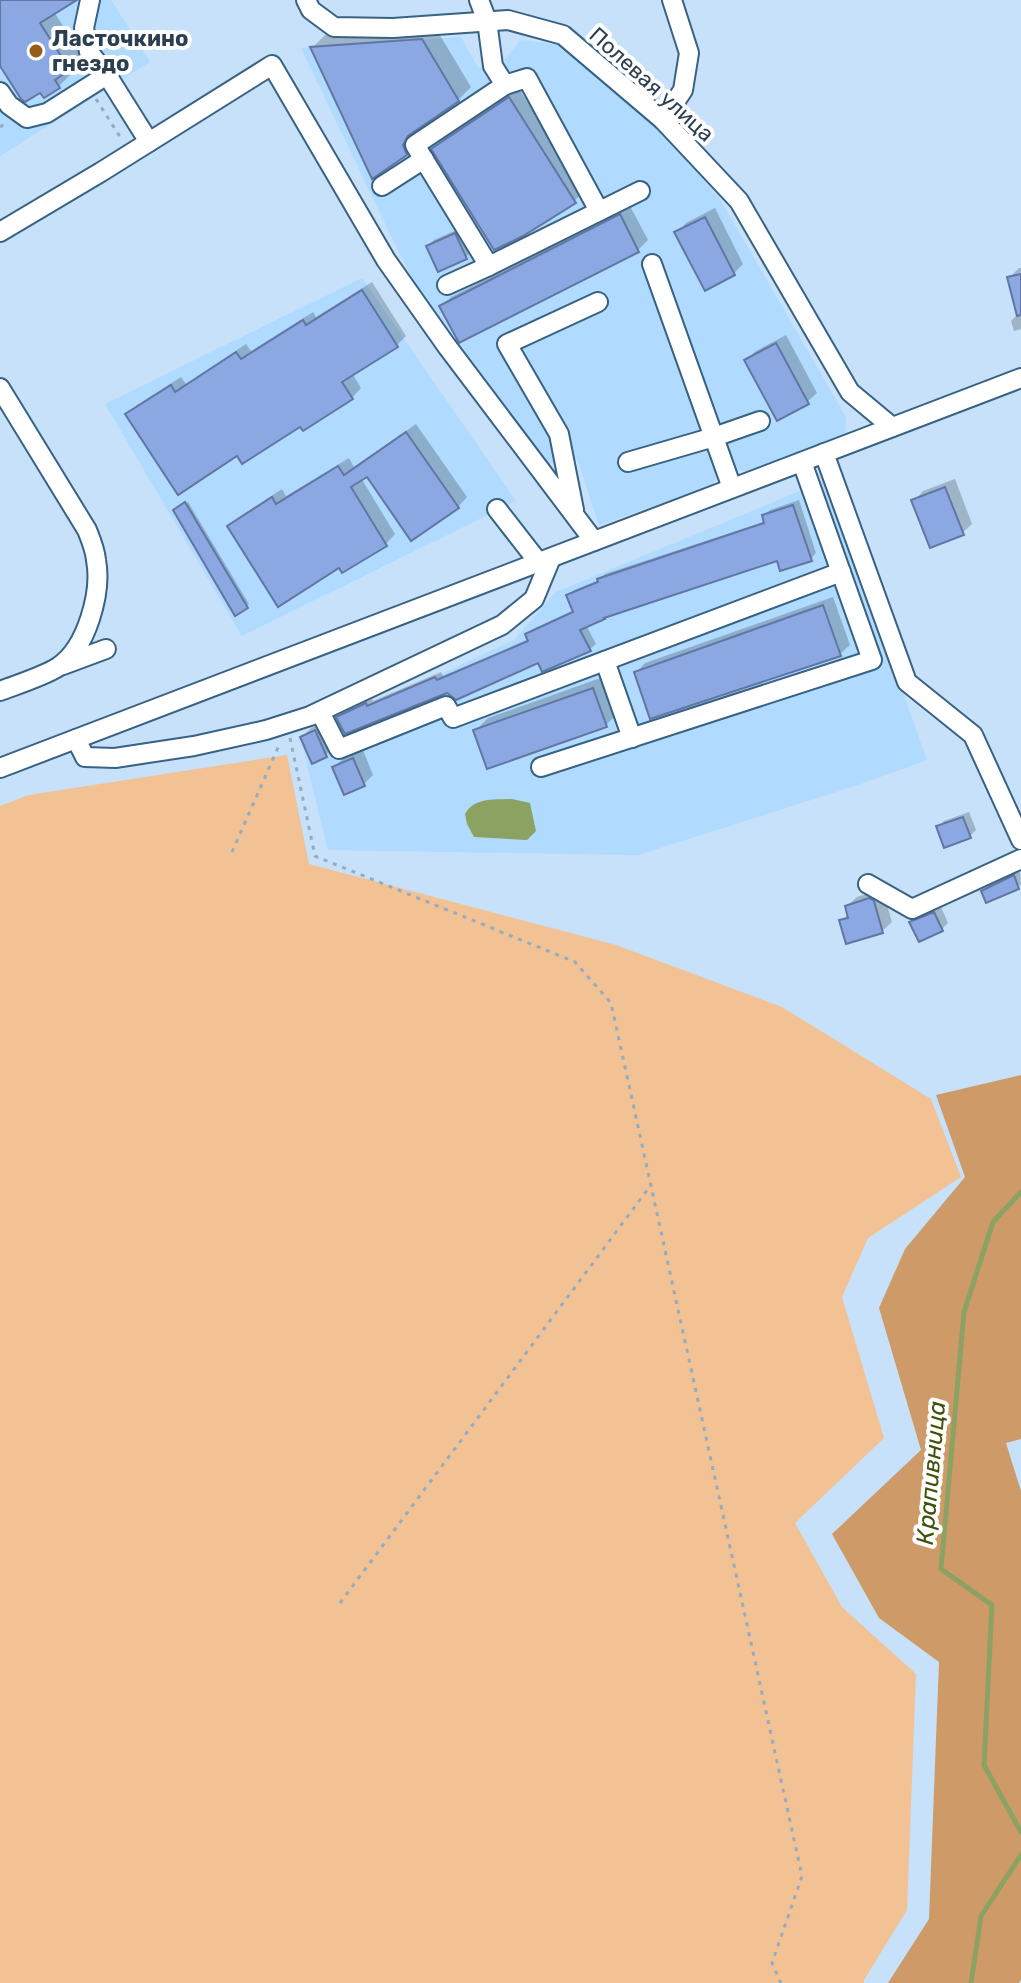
<svg xmlns="http://www.w3.org/2000/svg" width="1021" height="1983" viewBox="0 0 1021 1983" font-family="Rubik,sans-serif">
  <style>
    .built { fill: #b0dafe }
    .green { fill: #f2c295 }
    .forest { fill: #ce9a68 }
    .water { fill: #8ca263 }
    .shadow { fill: #0003 }
    .lines { fill: none; stroke-linecap: round; stroke-linejoin: round }
    .stream { stroke: #8ca263; stroke-width: 5 }
    .building { fill: #8ca8e2; stroke: #6176a2; stroke-width: 2 }
    .minor-casing { stroke: #386284; stroke-width: 22 }
    .path { stroke: #94acc1; stroke-width: 3; stroke-dasharray: 4 6; stroke-linecap: butt }
    .minor { stroke: #fff; stroke-width: 18 }
    .poi-dot { fill: #965d1a; stroke: #fefefe; stroke-width: 3 }
    .labels { text-anchor: middle; stroke-width: 8; stroke-linejoin: round; paint-order: stroke }
    .poi-label { font-size: 22px; font-weight: bold; fill: #2c3f4f; stroke: #fefefe; text-anchor: start }
    .street-label { font-size: 22px; fill: #2c3f4f; stroke: #fefefe }
    .water-label { font-size: 24px; font-style: italic; fill: #3e5209; stroke: #fefefe }
  </style>
  <rect width="100%" height="100%" fill="#c6e1f9"/>
  <!-- built -->
  <g class="built">
    <path d="M0,0H111L150,62L0,156Z"/>
    <path d="M461,37L478,68L500,65L521,40L561,45L646,116L720,199L846,417L845,438L749,472L731,468L718,473L713,485L599,525L577,459L549,464L447,341L406,267L301,48Z"/>
    <path d="M362,278L516,501L242,636L105,404Z"/>
    <path d="M827,480L927,760L855,786L638,855L328,850L301,740L369,705L435,677L514,640L556,592Z"/>
  </g>
  <!-- green -->
  <path class="green" d="M287,755L309,864L616,945L782,1007L931,1099L961,1177L868,1238L842,1297L884,1438L795,1523L842,1607L916,1674L907,1910L864,1980V1983H0V806L29,795Z"/>
  <!-- forest -->
  <path class="forest" d="M1021,1075V1439L1006,1443L1021,1491V1980L1019,1983H888L929,1919L939,1662L879,1618L832,1534L921,1450L879,1308L905,1249L965,1177L936,1095Z"/>
  <!-- water -->
  <path class="water" d="M512,799L530,803L536,831L527,840L474,837L467,824L465,814C475,797 494,800 512,799Z"/>
  <!-- shadow -->
  <g class="shadow">
    <path d="M0,0H72L54,12L82,55L68,68L72,73L59,86L0,57Z"/>
    <path d="M435,27L471,87L458,100L415,130L419,141L406,154L312,48L325,35Z"/>
    <path d="M519,89L584,192L574,201L434,149L443,139Z"/>
    <path d="M630,206L648,240L638,250L460,340L442,307L451,297Z"/>
    <path d="M715,208L743,264L734,273L677,233L686,223Z"/>
    <path d="M461,228L472,251L466,257L428,246L434,240Z"/>
    <path d="M1019,268H1021V329L1014,331L1011,321L1018,314L1009,278Z"/>
    <path d="M372,282L406,336L396,346L352,373L361,388L352,398L237,453L128,414L137,405L181,377L186,384L246,344L251,351L313,312L316,317Z"/>
    <path d="M786,335L817,393L807,402L746,360L756,351Z"/>
    <path d="M416,424L467,497L458,507L367,474L361,478L395,534L386,544L339,566L229,526L239,517L282,489L286,496L349,458L354,467Z"/>
    <path d="M955,479L972,524L962,533L914,501L923,491Z"/>
    <path d="M799,500L816,553L811,559H778L606,615L586,625L596,644L590,649L539,661L448,692L339,717L344,712L372,699L373,701L441,672L443,676L529,639L527,634L533,629L574,610L568,595L574,590L599,580L605,574L766,521L764,515L770,510Z"/>
    <path d="M188,502L249,604L236,613L177,508Z"/>
    <path d="M833,597L850,645L840,654L636,673L645,663Z"/>
    <path d="M606,676L619,712L606,725L475,731L488,718Z"/>
    <path d="M324,722L335,745L326,755L302,737L311,728Z"/>
    <path d="M363,750L373,775L364,784L334,767L344,758Z"/>
    <path d="M969,812L976,830L970,836L938,827L944,821Z"/>
    <path d="M1020,871L1021,884L1018,887L983,891L989,885Z"/>
    <path d="M880,890L883,892L892,922L882,931L842,921L849,913L847,906L857,897Z"/>
    <path d="M941,907L948,923L942,929L912,922L918,916Z"/>
  </g>
  <g class="lines">
    <!-- stream -->
    <g class="stream">
      <path d="M1021,1192L993,1222L964,1312L941,1569L992,1605L984,1765L1021,1832"/>
      <path d="M971,1983L981,1916L1021,1855"/>
    </g>
  </g>
  <!-- building -->
  <g class="building">
    <path d="M0,0H77L40,23L70,70L55,80L60,88L44,98L40,93L25,102L21,99L0,66Z"/>
    <path d="M422,39L459,101L408,136L403,145L407,155L372,179L310,47Z"/>
    <path d="M509,97L576,203L523,236L494,250L431,149Z"/>
    <path d="M620,214L639,252L459,343L439,306Z"/>
    <path d="M705,217L735,275L705,291L674,232Z"/>
    <path d="M455,233L467,259L438,272L426,246Z"/>
    <path d="M1021,274V315L1017,316L1007,277Z"/>
    <path d="M362,290L398,347L342,382L353,399L303,431L300,427L242,464L237,456L178,495L125,414L171,385L175,392L236,352L241,359L303,320L306,325Z"/>
    <path d="M776,343L809,404L777,421L744,360Z"/>
    <path d="M406,432L459,508L411,541L367,477L351,487L387,546L342,573L339,568L278,607L227,526L272,497L276,504L338,466L344,475Z"/>
    <path d="M945,487L964,535L930,548L911,500Z"/>
    <path d="M185,502L248,608L235,616L173,510Z"/>
    <path d="M793,505L812,561L780,571L777,561L604,618L605,619L580,630L591,651L542,672L538,663L456,700L447,693L442,695L345,734L338,721L336,717L366,703L367,706L435,677L437,680L528,641L525,634L573,612L566,595L598,582L597,579L764,523L762,515Z"/>
    <path d="M823,605L841,656L650,719L634,672Z"/>
    <path d="M593,688L607,727L487,769L473,730Z"/>
    <path d="M315,730L327,757L312,764L300,737Z"/>
    <path d="M353,758L365,786L344,795L332,767Z"/>
    <path d="M963,817L971,838L944,848L936,826Z"/>
    <path d="M1014,875L1019,889L986,903L981,891Z"/>
    <path d="M869,898L874,901L883,933L846,944L839,920L848,918L845,906Z"/>
    <path d="M934,912L943,931L919,942L909,922Z"/>
  </g>
  <g class="lines">
    <defs>
      <g id="minor">
        <path d="M90,0L84,28L89,52L107,75"/>
        <path d="M306,0L311,10L334,27L393,28L508,20L563,35L663,120L739,201L850,392L892,427"/>
        <path d="M505,85L527,78L599,211"/>
        <path d="M0,92L9,105L27,118L47,113L107,75L149,142"/>
        <path d="M663,120L683,90L689,53L672,0"/>
        <path d="M382,186L424,159"/>
        <path d="M0,232L101,172L272,65L386,260L446,345L594,541"/>
        <path d="M652,264L732,488"/>
        <path d="M489,266L640,191"/>
        <path d="M447,285L489,266L415,145L505,85L493,66L487,21L479,0"/>
        <path d="M0,388L87,530C91,540 95,549 96,560C102,592 87,648 58,667C44,676 16,685 0,691"/>
        <path d="M824,453L907,682L973,735L1021,840"/>
        <path d="M628,462L714,437L760,421"/>
        <path d="M497,509L539,563"/>
        <path d="M574,510L559,434L507,344L598,302"/>
        <path d="M605,661L632,738"/>
        <path d="M63,665L106,649"/>
        <path d="M320,712L339,749L446,706L453,718L841,572"/>
        <path d="M76,739L85,757L115,758L194,746L266,730L310,716L502,625L534,599L551,558"/>
        <path d="M541,767L872,660L802,462"/>
        <path d="M0,768L1021,378"/>
        <path d="M868,884L912,909L1021,859"/>
      </g>
    </defs>
    <!-- minor casing -->
    <use href="#minor" class="minor-casing"/>
    <!-- path -->
    <g class="path">
      <path d="M96,99L122,140"/>
      <path d="M0,127L8,122"/>
      <path d="M290,738L315,856L575,962L611,1003L802,1876L772,1963L781,1983"/>
      <path d="M232,852L280,743"/>
      <path d="M340,1603L651,1185"/>
    </g>
    <!-- minor -->
    <use href="#minor" class="minor"/>
  </g>
  <!-- markers -->
  <circle class="poi-dot" cx="36" cy="51" r="8"/>
  <g class="labels">
    <!-- poi labels -->
    <g class="poi-label">
      <text x="52" y="46">Ласточкино<tspan x="52" dy="25">гнездо</tspan></text>
    </g>
    <!-- street labels -->
    <g class="street-label">
      <text transform="translate(652 84) rotate(42)" y="8">Полевая улица</text>
    </g>
    <!-- water labels -->
    <g class="water-label">
      <text transform="translate(931 1473) rotate(-85)" y="8">Крапивница</text>
    </g>
  </g>
</svg>
